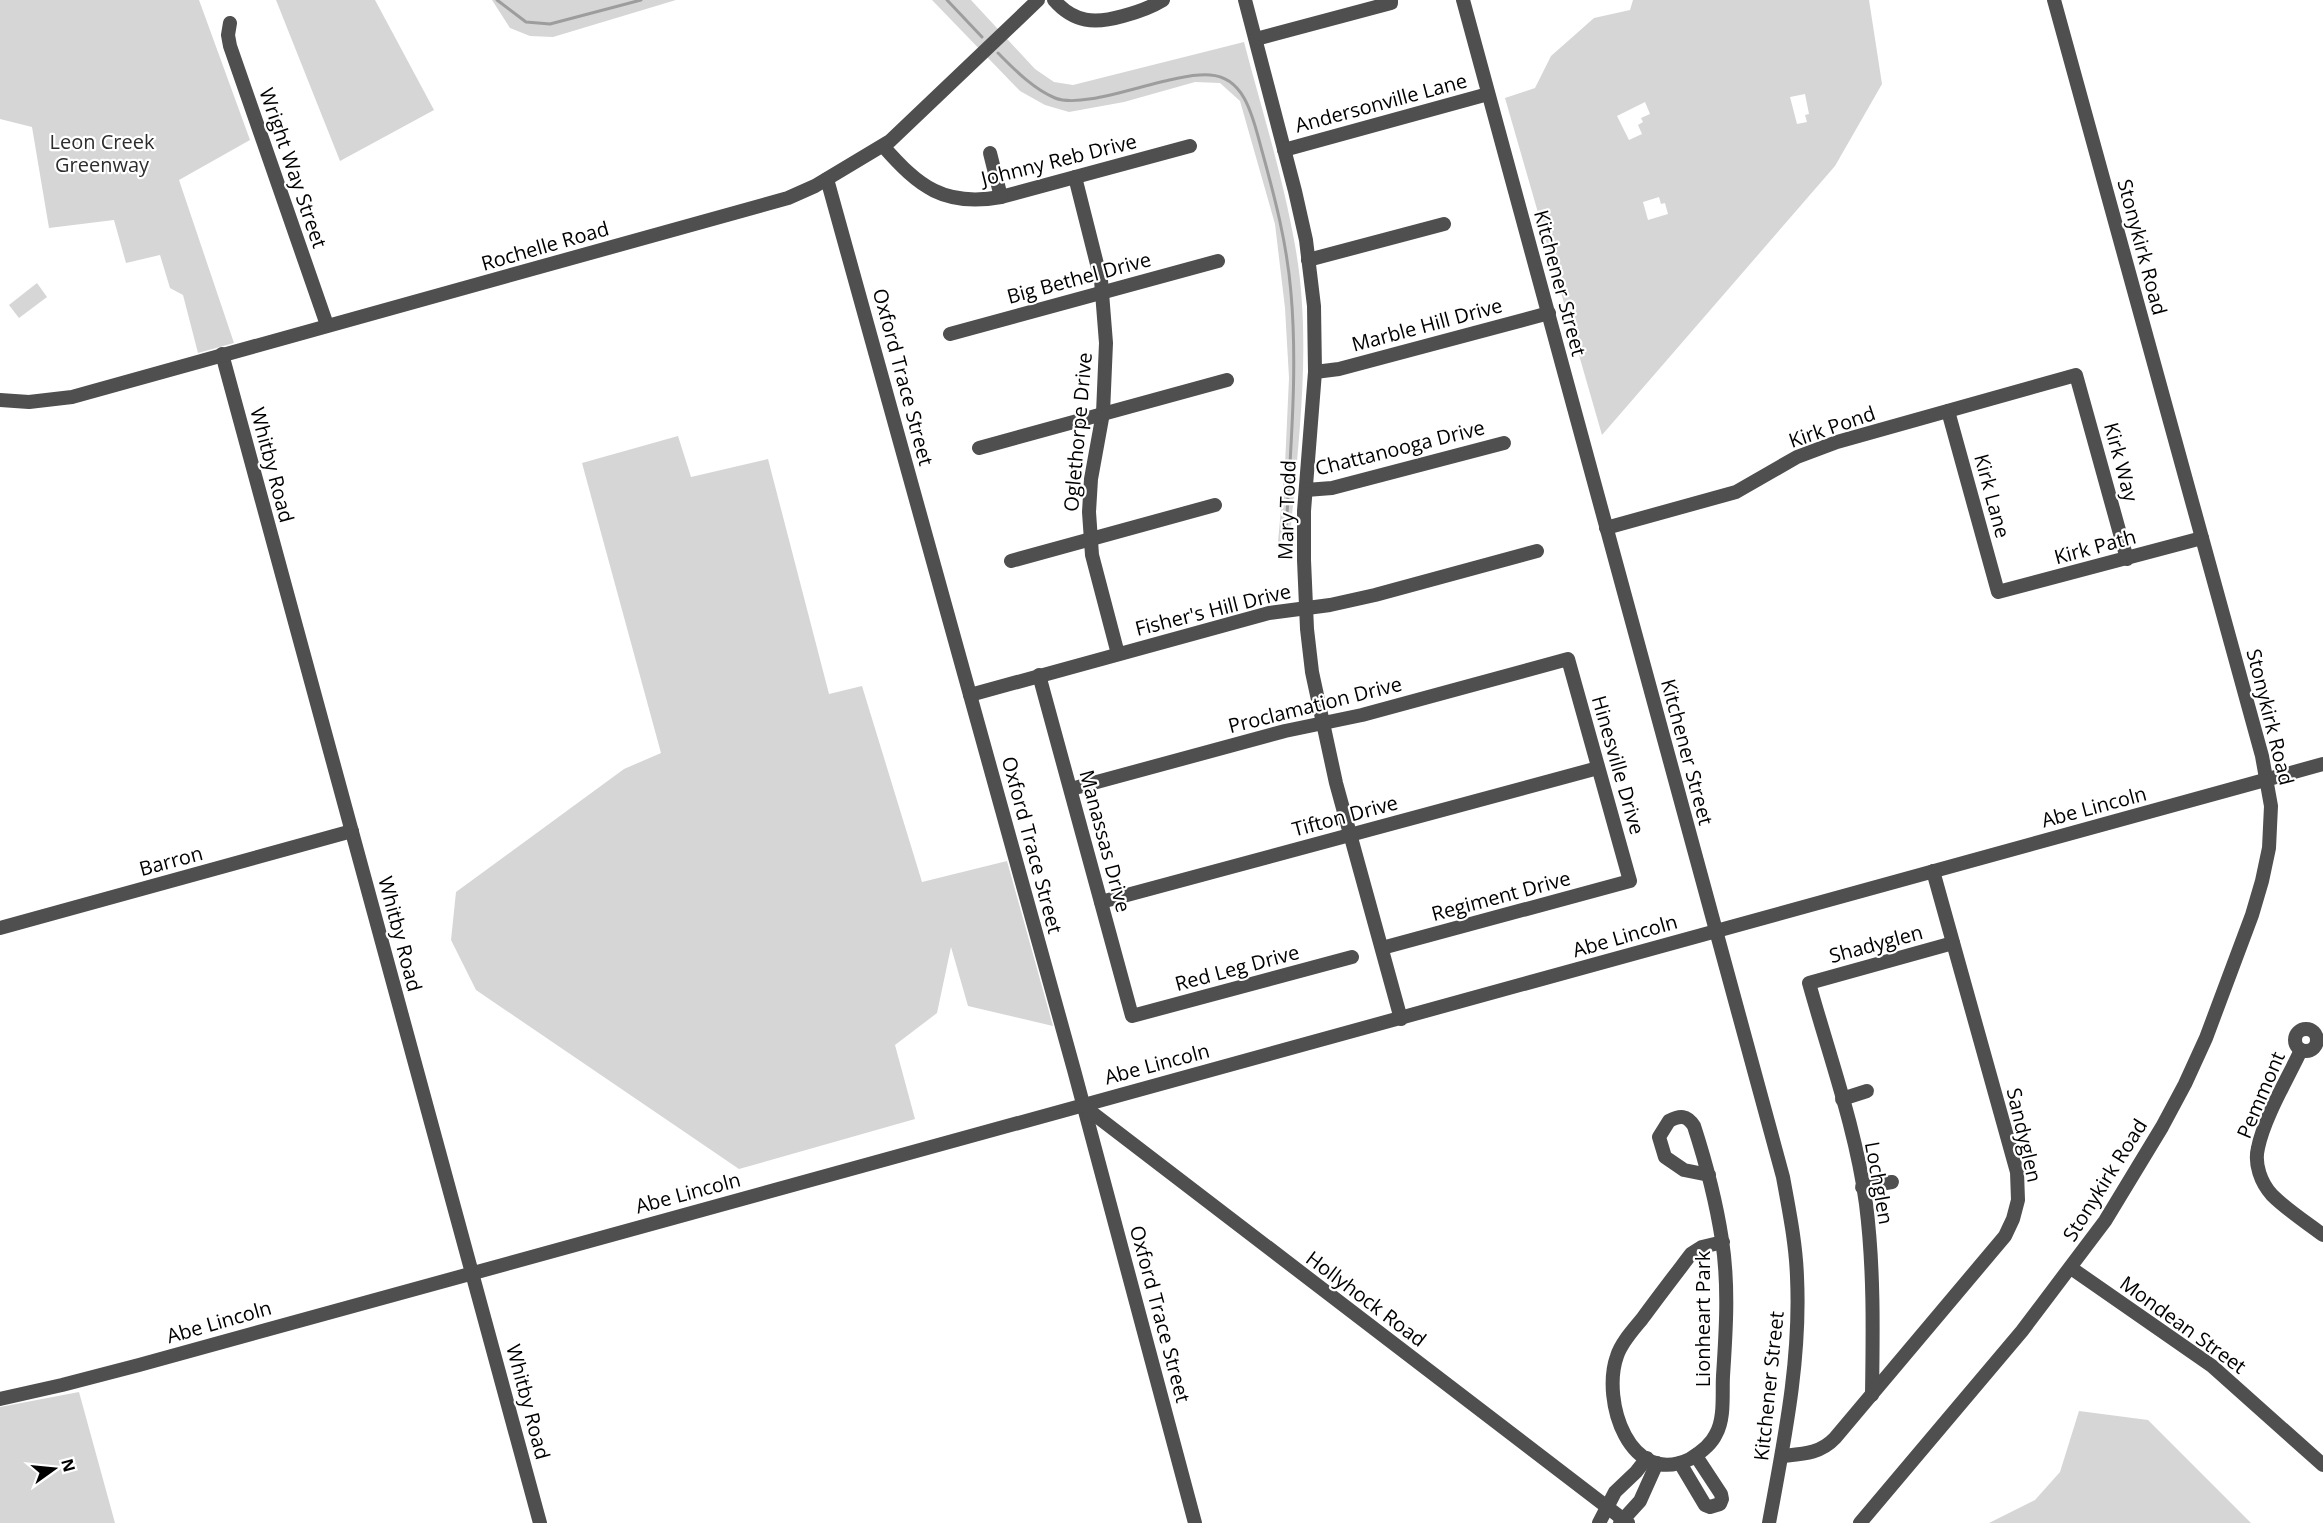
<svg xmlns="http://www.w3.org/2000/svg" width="2323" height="1523" viewBox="0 0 2323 1523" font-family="'Open Sans',sans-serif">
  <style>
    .green { fill: #d6d6d6; fill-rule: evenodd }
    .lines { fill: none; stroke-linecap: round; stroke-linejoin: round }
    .stream { stroke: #9d9d9d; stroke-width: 3 }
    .minor { stroke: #4f4f4f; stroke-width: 14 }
    .labels { text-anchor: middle; stroke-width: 4.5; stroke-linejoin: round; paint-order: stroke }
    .street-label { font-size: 20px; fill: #000; stroke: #fff }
    .park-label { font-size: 20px; fill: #2d2d2d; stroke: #fff }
  </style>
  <rect width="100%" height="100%" fill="#fff"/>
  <!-- green -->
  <g class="green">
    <path d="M0,0H199L250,140L179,180L234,343L198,353L183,295L170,288L160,255L126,263L114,220L49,228L32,127L0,119Z"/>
    <path d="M276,0H375L434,110L340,161Z"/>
    <path d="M492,0H676L553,37L530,36L510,28Z"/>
    <path d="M932,0H971L1035,69L1054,82L1073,85L1244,42C1262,111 1284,180 1296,251C1312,346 1298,443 1290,538L1278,542L1285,465L1289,378L1285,308L1275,224L1240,101L1220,83L1195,82L1124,102L1069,112L1045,105L1020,91Z"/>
    <path d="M1633,0H1869L1882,84L1835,166L1602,435L1505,98L1535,88L1551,56L1594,18L1630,10ZM1805,94L1809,114L1805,115L1807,122L1797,124L1790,97ZM1645,102L1650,114L1641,118L1643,122L1638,125L1642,134L1629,140L1617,116ZM1659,197L1661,204L1665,203L1668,214L1648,220L1643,202Z"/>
    <path d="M37,283L47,297L19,318L9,305Z"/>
    <path d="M678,436L691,477L768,459L829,694L862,686L922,882L1007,861L1053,1026L968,1006L951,947L937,1013L895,1045L915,1119L739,1169L476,990L451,940L456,892L624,769L661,753L582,463Z"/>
    <path d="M79,1392L115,1523H0V1407Z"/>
    <path d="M2079,1411L2148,1420L2251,1523H1989L2035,1500L2060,1472Z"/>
  </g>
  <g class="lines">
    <!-- stream -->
    <g class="stream">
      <path d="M497,0L526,22L550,24L641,0"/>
      <path d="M947,0L982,37"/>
      <path d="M998,53C1014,69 1033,89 1055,98C1087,111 1169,72 1210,75C1247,77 1254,123 1262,151C1275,198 1287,244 1291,293C1298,373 1290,453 1286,533"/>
    </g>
    <!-- minor -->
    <g class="minor">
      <path d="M1054,0C1074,23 1095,24 1123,16C1138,12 1150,8 1163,0"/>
      <path d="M1245,0L1295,191L1306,240L1314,306L1315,372L1304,511V560L1307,629L1312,672L1336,783L1401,1019"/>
      <path d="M1463,0L1783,1177C1789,1210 1796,1244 1797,1277C1801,1361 1784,1441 1769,1523"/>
      <path d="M230,23L228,35L230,46L327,325"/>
      <path d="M1256,39L1391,3V0"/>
      <path d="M883,146C919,187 944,207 1001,197L1190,146"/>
      <path d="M1284,150L1488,94"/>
      <path d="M990,153L1001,197"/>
      <path d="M1075,177L1101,280L1106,343L1103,413L1091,479L1089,512L1092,555L1118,654"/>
      <path d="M827,179L1074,1070L1195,1523"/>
      <path d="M1308,260L1444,224"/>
      <path d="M950,334L1218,261"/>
      <path d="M222,354L540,1523"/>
      <path d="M1315,372L1339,369L1549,313"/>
      <path d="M0,400L29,402L72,397L788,198L815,186L890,141L1038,0"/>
      <path d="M1948,411L1998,592L2202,538"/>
      <path d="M979,448L1227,380"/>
      <path d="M1306,490L1332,488L1504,443"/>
      <path d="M1606,528L1736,492L1797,457L1837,442L2076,375L2127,559"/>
      <path d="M1011,561L1215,505"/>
      <path d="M1039,675L1132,1016L1352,957"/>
      <path d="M970,695L1269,613L1330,605L1375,595L1537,551"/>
      <path d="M1071,789L1285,731L1362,715L1568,659L1630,881L1382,948"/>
      <path d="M1101,902L1598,768"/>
      <path d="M0,928L352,831"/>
      <circle cx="2306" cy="1040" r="11"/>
      <path d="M2301,1050C2288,1078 2264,1118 2258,1148C2254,1164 2261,1183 2272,1195C2287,1210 2306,1222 2323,1235"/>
      <path d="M1842,1099L1867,1091"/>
      <path d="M1082,1105L1628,1523"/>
      <path d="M1709,1175L1684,1170L1665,1157L1659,1137L1669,1121C1680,1115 1687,1115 1694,1126C1706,1163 1716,1201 1722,1240C1729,1285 1726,1331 1723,1376C1722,1394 1725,1418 1716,1434C1711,1445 1700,1453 1690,1459C1630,1488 1601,1401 1617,1356C1621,1343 1633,1330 1642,1319C1658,1297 1675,1275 1691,1254L1702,1247L1723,1242"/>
      <path d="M1862,1187L1892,1182"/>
      <path d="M2071,1268L2212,1366L2323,1465"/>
      <path d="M1872,1395C1873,1331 1874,1267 1866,1204C1856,1129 1829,1055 1809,983L1953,943"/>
      <path d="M0,1399L62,1385L139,1365L2323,764"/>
      <path d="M1782,1456C1802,1454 1820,1454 1835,1438L2005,1236L2013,1219L2018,1200L2017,1172L1933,871"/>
      <path d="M1680,1463L1705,1505L1710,1507L1720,1504L1722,1499L1721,1494L1696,1456"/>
      <path d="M1599,1523L1615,1492L1636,1472L1647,1458"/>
      <path d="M1620,1523L1640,1501L1657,1463"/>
      <path d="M1860,1523L2022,1331L2105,1221L2162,1127L2185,1084L2206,1038L2252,915L2262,881L2269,848L2271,806L2262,756L2054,0"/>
    </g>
  </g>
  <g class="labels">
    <!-- street labels -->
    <g class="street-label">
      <text transform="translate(1381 103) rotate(-15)" y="7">Andersonville Lane</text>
      <text transform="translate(1059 160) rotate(-14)" y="7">Johnny Reb Drive</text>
      <text transform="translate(293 168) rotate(71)" y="7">Wright Way Street</text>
      <text transform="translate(545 246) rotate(-16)" y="7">Rochelle Road</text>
      <text transform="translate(2142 247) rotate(75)" y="7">Stonykirk Road</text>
      <text transform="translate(1079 278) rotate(-15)" y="7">Big Bethel Drive</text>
      <text transform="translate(1560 283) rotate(75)" y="7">Kitchener Street</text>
      <text transform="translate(1427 325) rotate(-15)" y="7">Marble Hill Drive</text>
      <text transform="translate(903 377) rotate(75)" y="7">Oxford Trace Street</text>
      <text transform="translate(1832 427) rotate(-19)" y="7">Kirk Pond</text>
      <text transform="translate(1078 432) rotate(-85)" y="7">Oglethorpe Drive</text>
      <text transform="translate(1400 448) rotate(-14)" y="7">Chattanooga Drive</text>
      <text transform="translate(2121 462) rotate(75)" y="7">Kirk Way</text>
      <text transform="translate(272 465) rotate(75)" y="7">Whitby Road</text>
      <text transform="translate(1992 496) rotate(75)" y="7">Kirk Lane</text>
      <text transform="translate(1287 510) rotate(-88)" y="7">Mary Todd</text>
      <text transform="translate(2095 547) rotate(-15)" y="7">Kirk Path</text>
      <text transform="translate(1213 610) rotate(-14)" y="7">Fisher's Hill Drive</text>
      <text transform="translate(1315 705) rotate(-14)" y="7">Proclamation Drive</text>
      <text transform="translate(2270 717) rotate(76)" y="7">Stonykirk Road</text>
      <text transform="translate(1687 752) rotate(75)" y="7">Kitchener Street</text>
      <text transform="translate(1618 765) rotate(74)" y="7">Hinesville Drive</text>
      <text transform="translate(2094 807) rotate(-15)" y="7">Abe Lincoln</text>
      <text transform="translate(1345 816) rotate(-15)" y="7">Tifton Drive</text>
      <text transform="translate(1105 841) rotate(75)" y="7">Manassas Drive</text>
      <text transform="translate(1032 845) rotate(75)" y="7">Oxford Trace Street</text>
      <text transform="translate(171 861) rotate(-15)" y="7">Barron</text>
      <text transform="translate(1501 896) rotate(-15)" y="7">Regiment Drive</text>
      <text transform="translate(400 934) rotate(75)" y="7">Whitby Road</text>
      <text transform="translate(1625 936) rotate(-16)" y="7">Abe Lincoln</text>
      <text transform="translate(1876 944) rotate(-15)" y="7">Shadyglen</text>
      <text transform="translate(1237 968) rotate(-15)" y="7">Red Leg Drive</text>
      <text transform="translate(1157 1064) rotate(-15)" y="7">Abe Lincoln</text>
      <text transform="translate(2261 1095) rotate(-67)" y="7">Pemmont</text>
      <text transform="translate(2024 1135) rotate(77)" y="7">Sandyglen</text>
      <text transform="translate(2105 1180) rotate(-58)" y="7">Stonykirk Road</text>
      <text transform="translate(1879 1183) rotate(80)" y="7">Lochglen</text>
      <text transform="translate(688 1193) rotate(-15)" y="7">Abe Lincoln</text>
      <text transform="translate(1366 1299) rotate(37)" y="7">Hollyhock Road</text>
      <text transform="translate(1160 1314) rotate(75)" y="7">Oxford Trace Street</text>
      <text transform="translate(1703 1319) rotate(-90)" y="7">Lionheart Park</text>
      <text transform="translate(219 1322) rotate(-16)" y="7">Abe Lincoln</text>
      <text transform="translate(2183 1325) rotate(36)" y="7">Mondean Street</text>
      <text transform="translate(1769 1386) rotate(-84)" y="7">Kitchener Street</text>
      <text transform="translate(528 1402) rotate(75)" y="7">Whitby Road</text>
    </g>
    <!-- park labels -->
    <g class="park-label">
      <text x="102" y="149">Leon Creek<tspan x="102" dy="23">Greenway</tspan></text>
    </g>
  </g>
  <!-- north arrow -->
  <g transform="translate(54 1469) rotate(75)" stroke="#ffffff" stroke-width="4.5" paint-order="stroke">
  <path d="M0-4.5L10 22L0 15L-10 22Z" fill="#000000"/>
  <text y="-9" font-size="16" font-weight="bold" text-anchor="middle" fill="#000000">N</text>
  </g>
</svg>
